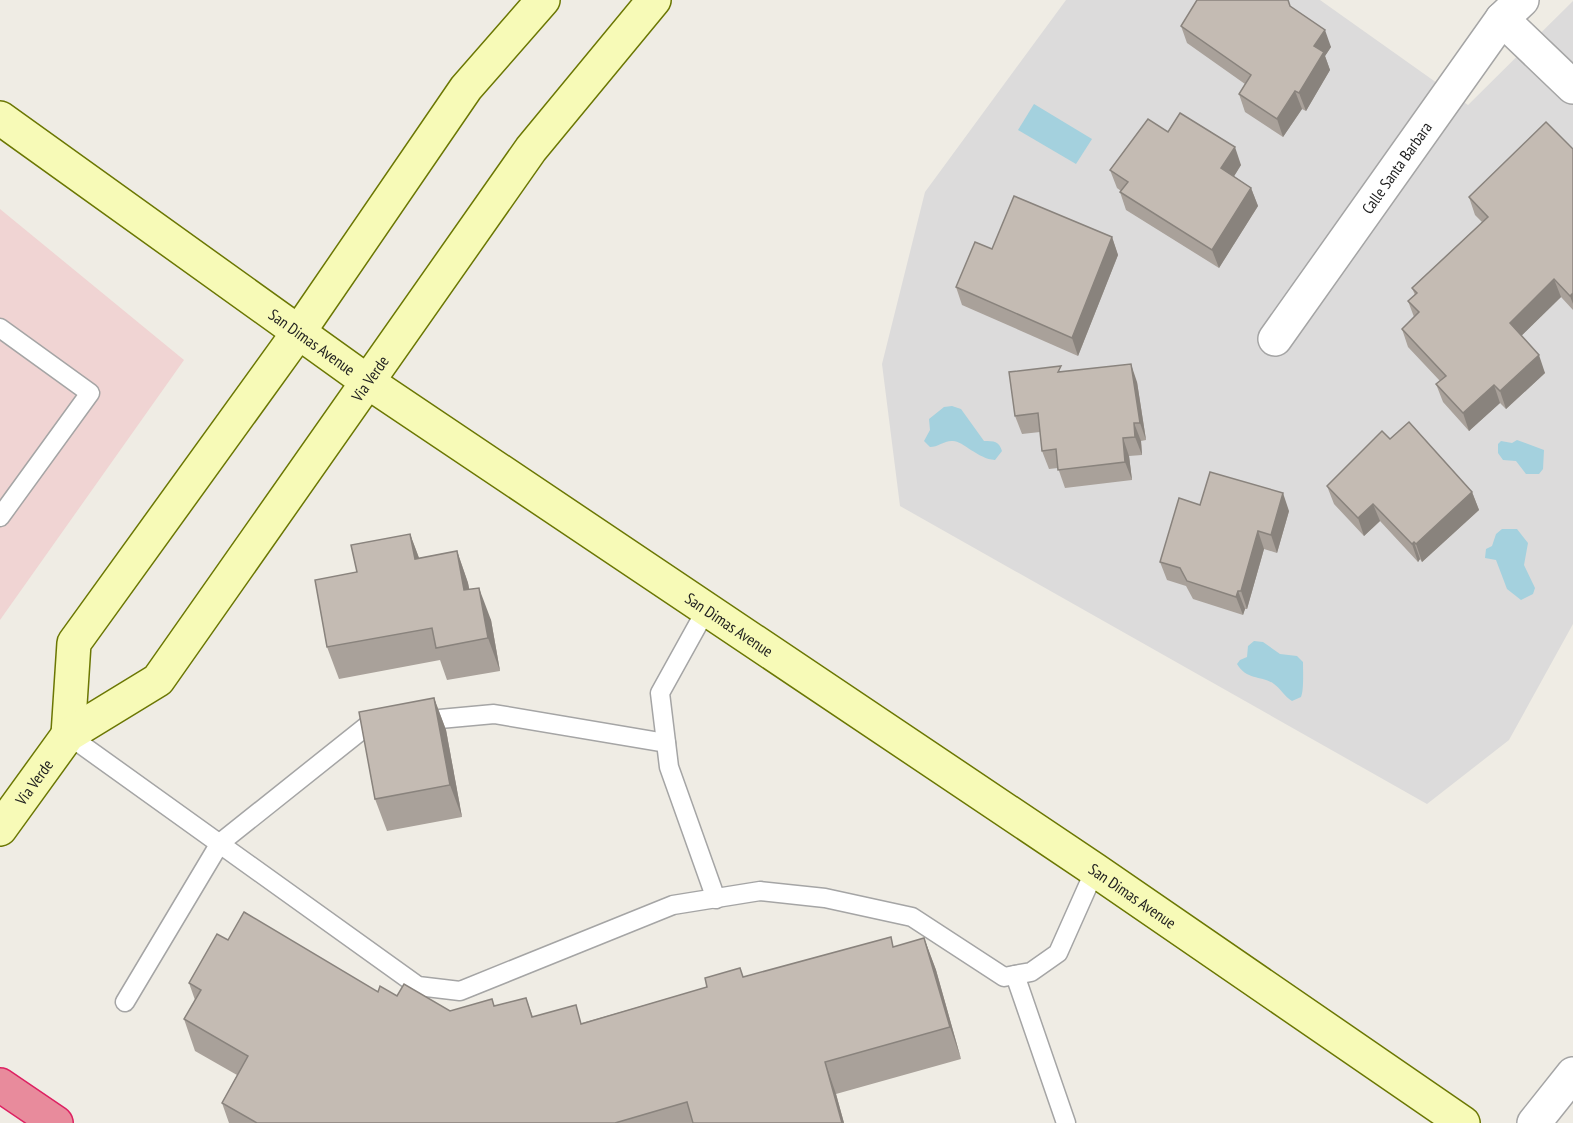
<svg xmlns="http://www.w3.org/2000/svg" width="1573" height="1123" viewBox="0 0 1573 1123" font-family="'PT Sans Narrow',sans-serif">
  <style>
    .residential { fill: #dcdbdb }
    .commercial { fill: #f0d4d3 }
    .water { fill: #a4d1de }
    .lines { fill: none; stroke-linecap: round; stroke-linejoin: round }
    .lane-casing { stroke: #a5a5a5; stroke-width: 21 }
    .street-casing { stroke: #a5a5a5; stroke-width: 36 }
    .secondary-casing { stroke: #6b7703; stroke-width: 36 }
    .highway-casing { stroke: #dd2162; stroke-width: 36 }
    .lane { stroke: #fff; stroke-width: 18 }
    .street { stroke: #fff; stroke-width: 33 }
    .secondary { stroke: #f7fab7; stroke-width: 33 }
    .highway { stroke: #e88b9c; stroke-width: 33 }
    .wall { fill: #a9a19a }
    .shaded-wall { fill: #89837d }
    .building { fill: #c4bbb3; stroke: #89837d; stroke-width: 1.5 }
    .labels { text-anchor: middle; stroke-width: 4.5; stroke-linejoin: round; paint-order: stroke }
    .street-label { font-size: 16px; fill: #1e1e1e; stroke: #fff }
  </style>
  <rect width="100%" height="100%" fill="#efece4"/>
  <!-- residential -->
  <path class="residential" d="M1066,0H1320L1468,105L1573,1V624L1509,740L1427,804L900,506L882,364L925,192Z"/>
  <!-- commercial -->
  <path class="commercial" d="M0,209L184,360L0,620Z"/>
  <!-- water -->
  <g class="water">
    <path d="M1034,104L1092,139L1076,164L1018,130Z"/>
    <path d="M952,406L961,409L984,441C994,441 999,441 1002,451L995,460C978,459 963,441 953,441C945,440 938,447 930,447L924,441L930,430L929,419L944,407Z"/>
    <path d="M1517,440L1544,450L1543,469L1539,474H1526L1516,461L1503,460L1498,453V444L1501,441L1512,443Z"/>
    <path d="M1502,529H1517L1528,543L1524,565L1535,588L1533,594L1521,600L1507,589L1496,560L1485,558L1486,549L1492,546L1496,534Z"/>
    <path d="M1254,641L1263,642L1280,654L1297,656L1303,662C1303,671 1304,690 1301,697L1292,701C1284,696 1281,689 1274,684C1262,675 1247,681 1237,664L1240,660L1247,657L1248,646Z"/>
  </g>
  <g class="lines">
    <defs>
      <g id="lane">
        <path d="M0,328L90,393L0,517"/>
        <path d="M706,610L660,693L669,767L716,899"/>
        <path d="M418,721L494,714L666,743"/>
        <path d="M68,735L418,986L460,991L673,905L760,891L825,898L912,917L1004,977L1031,972L1058,953L1095,870"/>
        <path d="M1015,975L1066,1123"/>
        <path d="M125,1002L220,843L368,725L384,723"/>
      </g>
      <g id="street">
        <path d="M1502,19L1573,87"/>
        <path id="s1" d="M1275,339L1502,19L1522,0"/>
        <path d="M1534,1123L1573,1074"/>
      </g>
      <g id="secondary">
        <path id="s2" d="M0,118L368,382L1095,870L1463,1123"/>
        <path d="M68,735L74,643L298,333L466,88L543,0"/>
        <path id="s3" d="M0,829L68,735L158,680L531,149L654,0"/>
      </g>
      <path id="highway" d="M0,1085L56,1123"/>
    </defs>
    <!-- lane casing -->
    <use href="#lane" class="lane-casing"/>
    <!-- street casing -->
    <use href="#street" class="street-casing"/>
    <!-- secondary casing -->
    <use href="#secondary" class="secondary-casing"/>
    <!-- highway casing -->
    <use href="#highway" class="highway-casing"/>
    <!-- lane -->
    <use href="#lane" class="lane"/>
    <!-- street -->
    <use href="#street" class="street"/>
    <!-- secondary -->
    <use href="#secondary" class="secondary"/>
    <!-- highway -->
    <use href="#highway" class="highway"/>
  </g>
  <!-- wall -->
  <g class="wall">
    <path d="M1290,6L1331,47L1325,56L1330,70L1306,111L1302,109L1283,137L1245,112L1239,94L1245,84L1187,43L1181,26Z"/>
    <path d="M1168,132L1241,165L1234,176L1251,188L1258,206L1219,268L1126,210L1120,192L1121,191L1117,188L1110,170Z"/>
    <path d="M1573,149V310L1561,297L1521,336L1545,373L1506,409L1500,403L1469,431L1443,402L1436,384L1440,381L1408,347L1402,329L1414,317L1408,301L1415,295L1412,288L1482,222L1475,215L1469,197Z"/>
    <path d="M1112,237L1118,255L1078,356L962,305L956,287L992,249Z"/>
    <path d="M1063,371L1137,382L1146,440L1141,441L1142,455L1129,456L1132,480L1065,488L1058,468L1049,469L1042,451L1040,432L1022,434L1015,416Z"/>
    <path d="M1390,439L1472,492L1479,510L1422,562L1420,559L1418,562L1380,521L1364,536L1334,504L1327,486Z"/>
    <path d="M1200,505L1289,511L1277,553L1264,549L1247,609H1245L1243,615L1193,599L1186,586L1167,580L1160,562Z"/>
    <path d="M410,534L419,558L457,551L468,583L469,589L491,620L500,671L447,680L440,660L339,679L327,647L357,572Z"/>
    <path d="M434,698L446,730L462,817L387,831L375,799Z"/>
    <path d="M924,938L936,970L961,1059L836,1094L844,1123H229L222,1103L237,1075L195,1051L184,1019L195,1000L189,983L228,940L378,992L450,1011L494,1006L526,998L533,1017L582,1023L743,977L894,947Z"/>
  </g>
  <!-- shaded-wall -->
  <g class="shaded-wall">
    <path d="M1325,30L1331,47L1325,56L1330,70L1306,111L1299,93L1314,46Z"/>
    <path d="M1295,91L1302,109L1283,137L1277,119Z"/>
    <path d="M1235,147L1241,165L1228,186L1221,168Z"/>
    <path d="M1251,188L1258,206L1219,268L1212,250Z"/>
    <path d="M1112,237L1118,255L1078,356L1072,338Z"/>
    <path d="M1554,279L1561,297L1516,341L1510,323Z"/>
    <path d="M1573,293V304L1570,296Z"/>
    <path d="M1539,355L1545,373L1506,409L1500,391Z"/>
    <path d="M1131,364L1137,382L1146,440L1140,423Z"/>
    <path d="M1494,385L1500,403L1469,431L1463,413Z"/>
    <path d="M1134,423L1141,441L1142,455L1135,437Z"/>
    <path d="M1123,438L1129,456L1132,480L1125,462Z"/>
    <path d="M1472,492L1479,510L1422,562L1416,544Z"/>
    <path d="M1283,493L1289,511L1277,553L1271,535Z"/>
    <path d="M1373,504L1380,521L1364,536L1358,518Z"/>
    <path d="M1258,531L1264,549L1247,609L1241,591Z"/>
    <path d="M410,534L422,566L415,559Z"/>
    <path d="M1414,542L1420,559L1418,562L1412,544Z"/>
    <path d="M457,551L468,583L476,622L464,590Z"/>
    <path d="M479,588L491,620L500,671L488,638Z"/>
    <path d="M1238,591L1245,609L1243,615L1236,597Z"/>
    <path d="M434,698L446,730L462,817L450,785Z"/>
    <path d="M924,938L936,970L961,1059L950,1027Z"/>
    <path d="M825,1062L836,1094L844,1123H842Z"/>
  </g>
  <!-- building -->
  <g class="building">
    <path d="M1197,0H1288L1290,6L1325,30L1314,46L1324,52L1299,93L1295,91L1277,119L1239,94L1251,75L1181,26Z"/>
    <path d="M1180,113L1235,147L1221,168L1251,188L1212,250L1120,192L1128,182L1110,170L1148,119L1168,132Z"/>
    <path d="M1546,122L1573,149V293L1570,296L1554,279L1510,323L1539,355L1500,391L1494,385L1463,413L1436,384L1446,376L1402,329L1419,312L1408,301L1417,293L1412,288L1488,217L1469,197Z"/>
    <path d="M1014,196L1112,237L1072,338L956,287L975,242L992,249Z"/>
    <path d="M1131,364L1140,423H1134L1135,437L1123,438L1125,462L1058,470L1056,449L1042,451L1038,413L1015,416L1009,372L1061,366L1058,372Z"/>
    <path d="M1409,422L1472,492L1416,544L1414,542L1412,544L1373,504L1358,518L1327,486L1382,431L1390,439Z"/>
    <path d="M1210,472L1283,493L1271,535L1258,531L1241,591H1238L1236,597L1187,581L1180,568L1160,562L1179,498L1200,505Z"/>
    <path d="M410,534L415,559L457,551L464,590L479,588L488,638L436,648L432,628L327,647L315,580L357,572L351,545Z"/>
    <path d="M434,698L450,785L375,799L359,712Z"/>
    <path d="M244,912L378,992L380,986L397,996L404,984L450,1011L492,999L494,1006L526,998L532,1017L576,1005L581,1024L707,987L705,978L740,968L743,977L891,937L893,947L924,938L950,1027L825,1062L842,1123H693L687,1102L615,1123H257L222,1103L248,1056L184,1019L201,990L189,983L217,934L228,940Z"/>
  </g>
  <g class="labels">
    <!-- street labels -->
    <g class="street-label">
      <text dy="6" stroke="none"><textPath href="#s1" startOffset="210">Calle Santa Barbara</textPath></text>
      <text dy="6" stroke="none"><textPath href="#s2" startOffset="384">San Dimas Avenue</textPath></text>
      <text dy="6" stroke="none"><textPath href="#s3" startOffset="590">Via Verde</textPath></text>
      <text dy="6" stroke="none"><textPath href="#s2" startOffset="888">San Dimas Avenue</textPath></text>
      <text dy="6" stroke="none"><textPath href="#s3" startOffset="58">Via Verde</textPath></text>
      <text dy="6" stroke="none"><textPath href="#s2" startOffset="1374">San Dimas Avenue</textPath></text>
    </g>
  </g>
</svg>
